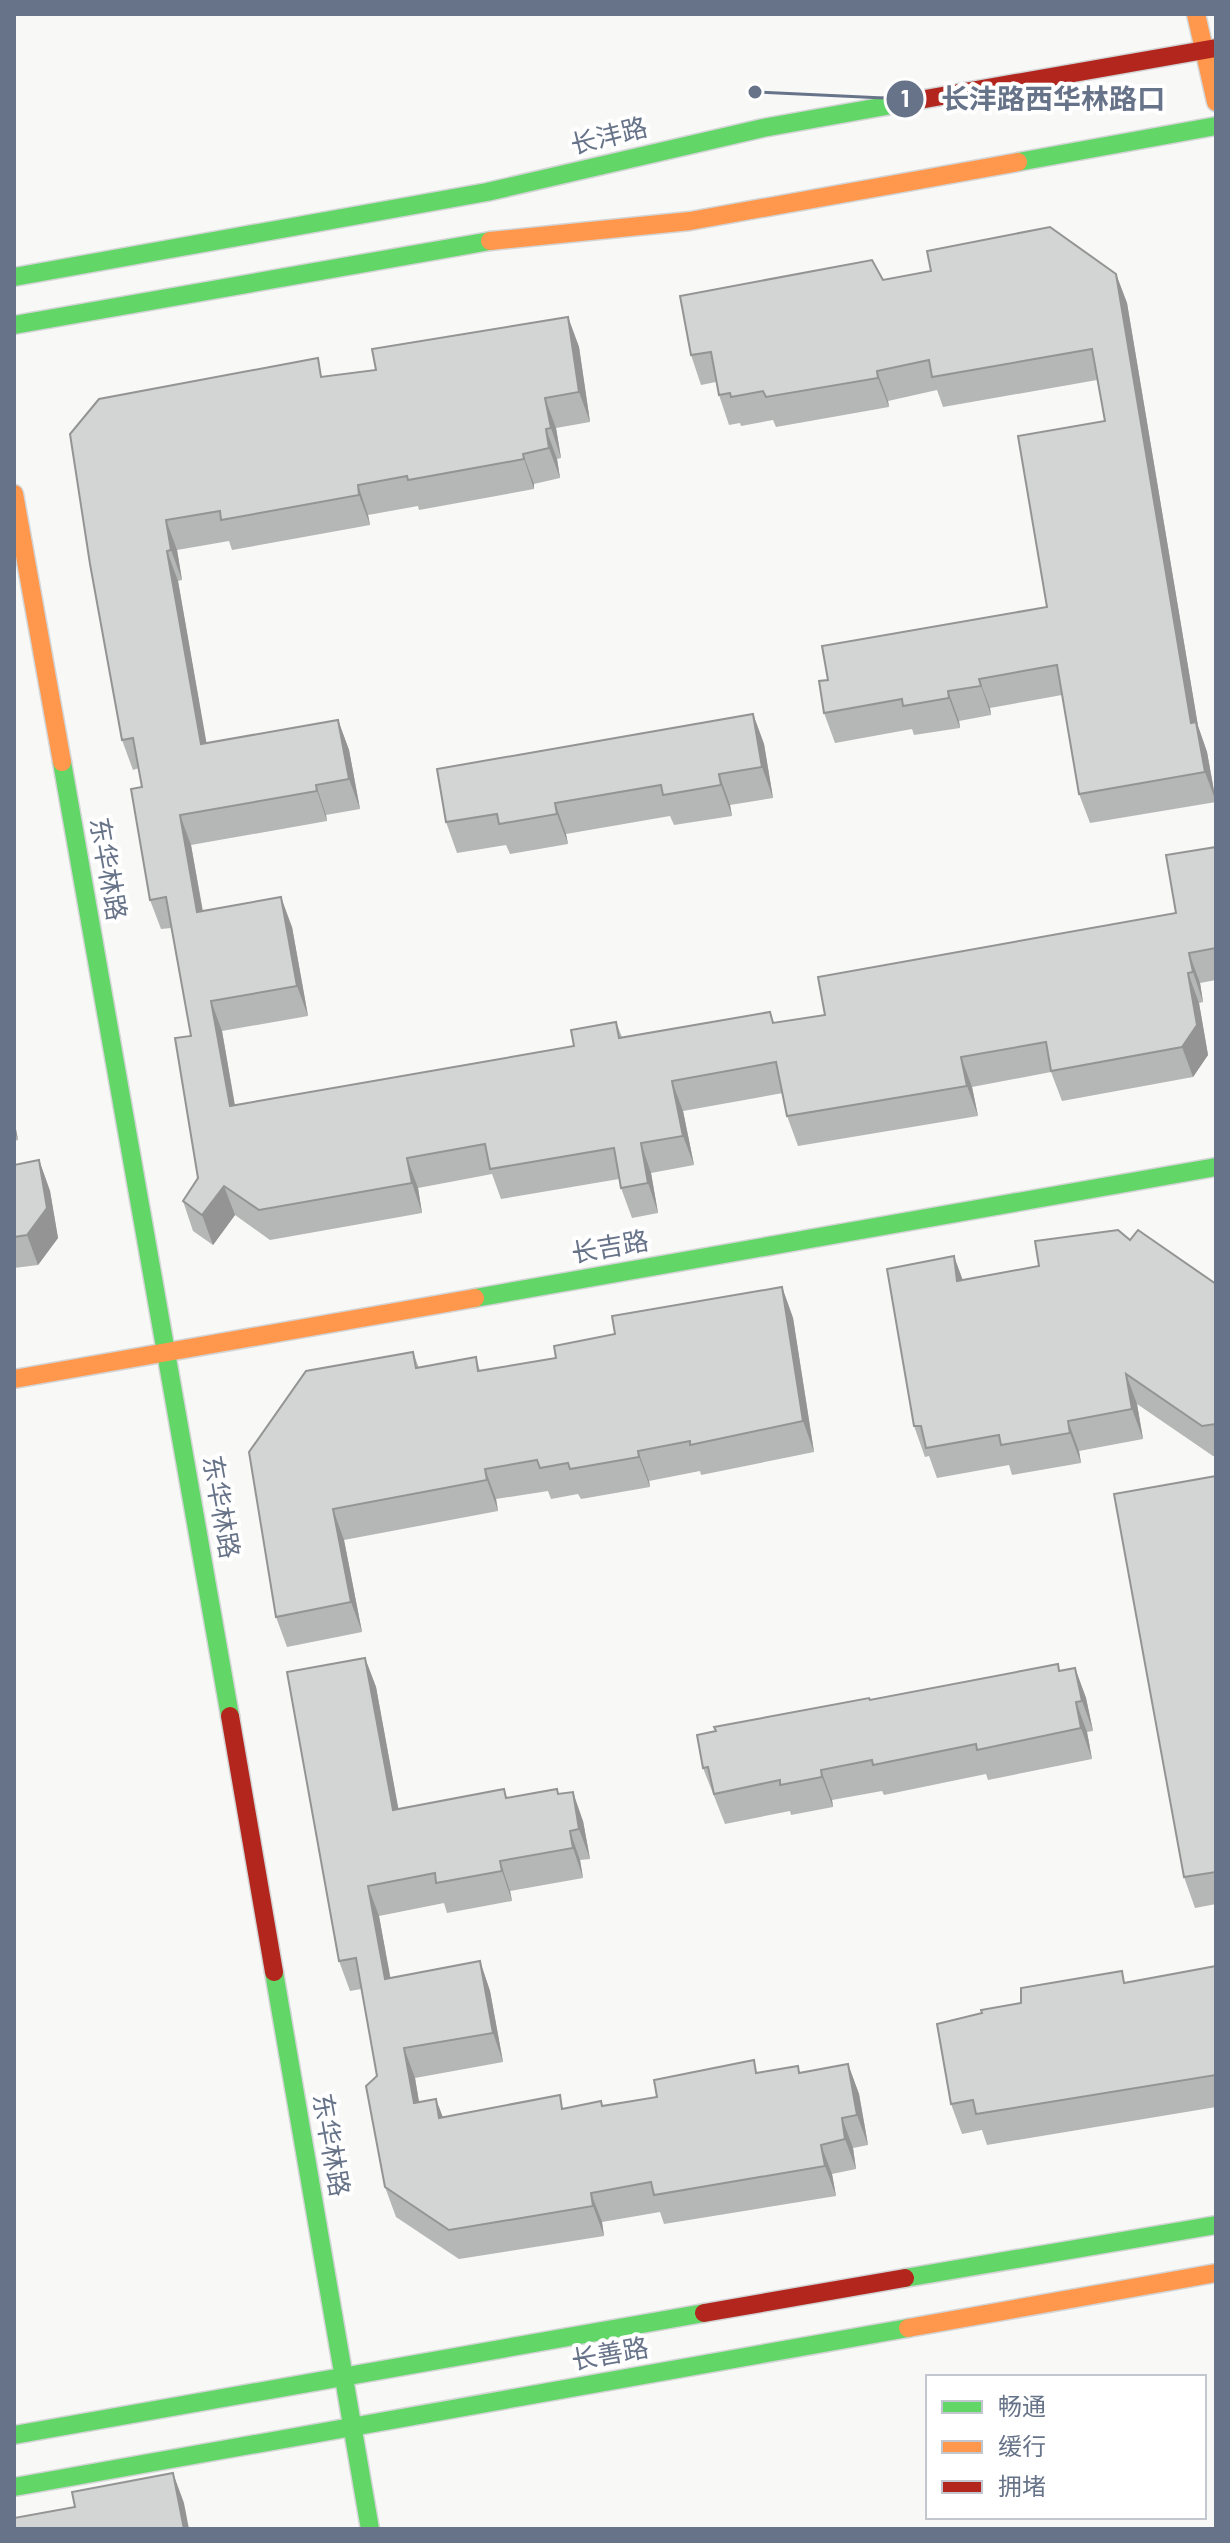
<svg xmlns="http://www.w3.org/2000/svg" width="1230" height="2543" viewBox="0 0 1230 2543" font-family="Barlow,'Noto Sans SC',sans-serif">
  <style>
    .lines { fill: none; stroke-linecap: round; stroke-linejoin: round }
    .fast-casing { stroke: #d3d5d6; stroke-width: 21 }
    .slow-casing { stroke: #d3d5d6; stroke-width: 21 }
    .jam-casing { stroke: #d3d5d6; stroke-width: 21 }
    .fast { stroke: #63d668; stroke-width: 18 }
    .slow { stroke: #ff974d; stroke-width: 18 }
    .jam { stroke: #b3261e; stroke-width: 18 }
    .wall { fill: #b5b6b6 }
    .shaded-wall { fill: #949494 }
    .building { fill: #d3d4d4; stroke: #949494; stroke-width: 2 }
    .labels { text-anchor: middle; stroke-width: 8; stroke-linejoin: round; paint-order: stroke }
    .street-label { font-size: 26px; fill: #677388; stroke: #fff }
    .leader { fill: none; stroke: #677388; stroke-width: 3 }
    .callout-dot { fill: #677388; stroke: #fff; stroke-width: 3 }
    .mark-label { font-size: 24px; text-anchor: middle; font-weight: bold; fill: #fff }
    .callout-label { font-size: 28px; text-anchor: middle; font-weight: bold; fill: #677388; stroke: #fff; stroke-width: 8; stroke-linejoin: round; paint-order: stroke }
  </style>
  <rect width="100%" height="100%" fill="#f8f8f7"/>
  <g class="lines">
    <defs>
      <g id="fast">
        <path d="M1018,162L1216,126"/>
        <path d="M14,277L487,192L763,128L925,99"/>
        <path d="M14,325L490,241"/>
        <path d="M62,762L230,1716"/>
        <path d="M475,1298L1216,1167"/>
        <path d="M274,1972L370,2529"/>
        <path d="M905,2278L1216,2225"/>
        <path d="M14,2435L704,2313"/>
        <path d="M14,2487L908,2328"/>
      </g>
      <g id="slow">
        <path d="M1196,14L1216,102"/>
        <path d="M490,241L690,221L1018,162"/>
        <path d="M14,494L62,762"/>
        <path d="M14,1379L475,1298"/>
        <path d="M908,2328L1216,2273"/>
      </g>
      <g id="jam">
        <path d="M925,99L1216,48"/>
        <path d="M230,1716L274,1972"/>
        <path d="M704,2313L905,2278"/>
      </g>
    </defs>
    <!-- fast casing -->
    <use href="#fast" class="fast-casing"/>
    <!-- slow casing -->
    <use href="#slow" class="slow-casing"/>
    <!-- jam casing -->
    <use href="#jam" class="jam-casing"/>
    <!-- fast -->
    <use href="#fast" class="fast"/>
    <!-- slow -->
    <use href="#slow" class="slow"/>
    <!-- jam -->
    <use href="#jam" class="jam"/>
  </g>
  <!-- wall -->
  <g class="wall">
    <path d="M1116,274L1127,303L1198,726L1207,752L1216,802L1090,823L1079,794L1062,695L990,708L991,715L959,721L960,728L914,735L912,729L835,743L824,713L828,680L1047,607L1105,421L1097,380L943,407L937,390L888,401L889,407L776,427L773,420L741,426L740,423L729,425L719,395L716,382L701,385L691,355L883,280Z"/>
    <path d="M568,317L579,347L590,422L556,428L561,458L557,459L560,478L534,484V489L419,510L418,506L368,515L370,525L232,550L229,541L177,550L182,580L178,581L206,743L338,720L349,750L360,809L326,815L327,821L191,845L203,911L292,927L308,1016L222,1031L235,1105L574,1046L616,1022L622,1037L770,1012L774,1023L825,1015L1176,913L1216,847V980L1200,983L1203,1002L1199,1003L1208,1055L1193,1077L1062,1101L1051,1072L972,1087L978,1116L798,1146L787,1116L783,1093L683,1111L694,1165L651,1173L658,1213L632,1218L621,1188L619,1179L501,1199L492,1174L418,1188L422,1213L270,1240L235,1215L213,1245L193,1231L183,1201L198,1178L191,1036L171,928L161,929L150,900L142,787L139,768L133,770L122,740L90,564L325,376L376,370Z"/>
    <path d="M753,714L764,744L773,798L730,805L732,816L674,825L670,816L566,834L568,844L510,854L506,845L457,853L446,822Z"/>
    <path d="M14,1119L18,1140L14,1141Z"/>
    <path d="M39,1160L50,1191L58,1238L38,1265L14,1268V1165Z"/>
    <path d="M1130,1240L1216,1284V1456H1213L1137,1404L1143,1439L1079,1451L1081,1463L1012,1475L1009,1465L937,1478L929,1456L925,1457L914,1426L963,1280L1039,1266Z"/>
    <path d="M782,1287L793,1318L814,1452L701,1475L700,1471L649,1481L650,1487L581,1499L578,1494L551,1499L548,1491L496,1499L498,1511L344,1540L362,1632L287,1647L276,1617L413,1352L419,1368L476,1357L480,1371L556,1358L615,1334Z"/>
    <path d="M1216,1476V1904L1195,1908L1184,1877Z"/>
    <path d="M365,1658L376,1687L398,1809L507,1798L559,1794L583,1821L590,1859L580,1860L583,1878L510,1891L512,1901L447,1913L444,1903L379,1916L390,1978L480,1961L490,1991L503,2062L415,2078L419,2102L443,2117L603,2106L657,2097L758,2073L798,2066L800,2073L848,2064L859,2094L868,2145L853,2148L856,2169L832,2174L836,2196L664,2224L660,2212L602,2222L604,2236L459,2259L396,2217L385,2187L377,2076L361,1989L350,1991L339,1961Z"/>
    <path d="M1075,1668L1086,1698L1093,1731L1087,1732L1092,1759L988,1780L986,1774L884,1795L882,1791L832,1800L833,1807L791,1815L790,1811L725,1824L703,1768L870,1700Z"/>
    <path d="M1216,1966V2107L987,2145L982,2130L962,2134L951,2104L1126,1982Z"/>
  </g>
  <!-- shaded-wall -->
  <g class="shaded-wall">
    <path d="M1116,274L1127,303L1198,726L1207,752L1216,802L1205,772L1191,723Z"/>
    <path d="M568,317L579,347L590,422L579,392Z"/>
    <path d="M877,371L888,401L889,407L878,378Z"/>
    <path d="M545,398L556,428L561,458L551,428Z"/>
    <path d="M546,429L557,459L560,478L549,448Z"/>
    <path d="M523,454L534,484V489L524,459Z"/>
    <path d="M358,485L368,515L370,525L359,495Z"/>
    <path d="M166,520L177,550L182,580L171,550Z"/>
    <path d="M167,551L178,581L212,774L201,744Z"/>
    <path d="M979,679L990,708L991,715L981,686Z"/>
    <path d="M948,691L959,721L960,728L949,698Z"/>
    <path d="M753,714L764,744L773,798L762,767Z"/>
    <path d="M338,720L349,750L360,809L349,779Z"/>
    <path d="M719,774L730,805L732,816L721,785Z"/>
    <path d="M316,785L326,815L327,821L317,791Z"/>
    <path d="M555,803L566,834L568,844L557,814Z"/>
    <path d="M180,815L191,845L208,942L197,912Z"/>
    <path d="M281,897L292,927L308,1016L297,986Z"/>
    <path d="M1189,953L1200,983L1203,1002L1193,972Z"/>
    <path d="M1188,973L1199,1003L1208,1055L1193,1077L1182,1047Z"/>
    <path d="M211,1001L222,1031L240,1136L230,1106Z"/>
    <path d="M961,1057L972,1087L978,1116L967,1086Z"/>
    <path d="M672,1081L683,1111L694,1165L683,1136Z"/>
    <path d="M14,1119L18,1140L14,1130Z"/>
    <path d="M641,1143L651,1173L658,1213L648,1183Z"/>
    <path d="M407,1158L418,1188L422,1213L412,1183Z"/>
    <path d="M39,1160L50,1191L58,1238L38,1265L27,1235Z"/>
    <path d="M224,1186L235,1215L213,1245L202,1215Z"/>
    <path d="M954,1256L965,1286L957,1281Z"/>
    <path d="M782,1287L793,1318L814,1452L803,1421Z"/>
    <path d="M1126,1374L1137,1404L1143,1439L1132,1409Z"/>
    <path d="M1068,1421L1079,1451L1081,1463L1070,1433Z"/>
    <path d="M638,1451L649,1481L650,1487L639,1457Z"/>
    <path d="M485,1469L496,1499L498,1511L487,1480Z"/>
    <path d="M333,1509L344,1540L362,1632L351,1602Z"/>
    <path d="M365,1658L376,1687L404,1839L393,1810Z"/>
    <path d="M1075,1668L1086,1698L1093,1731L1082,1701Z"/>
    <path d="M1076,1702L1087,1732L1092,1759L1081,1728Z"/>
    <path d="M821,1770L832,1800L833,1807L822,1777Z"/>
    <path d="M573,1792L583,1821L590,1859L579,1829Z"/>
    <path d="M570,1831L580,1860L583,1878L573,1848Z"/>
    <path d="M500,1861L510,1891L512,1901L502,1871Z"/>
    <path d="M368,1886L379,1916L396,2008L385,1979Z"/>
    <path d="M480,1961L490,1991L503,2062L493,2033Z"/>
    <path d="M404,2048L415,2078L424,2132L414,2103Z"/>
    <path d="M848,2064L859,2094L868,2145L857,2115Z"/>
    <path d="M436,2099L447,2128L439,2118Z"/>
    <path d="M842,2118L853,2148L856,2169L845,2139Z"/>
    <path d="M821,2145L832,2174L836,2196L825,2166Z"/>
    <path d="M591,2193L602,2222L604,2236L593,2206Z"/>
    <path d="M173,2473L184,2503L189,2529H184Z"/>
  </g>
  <!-- building -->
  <g class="building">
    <path d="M1050,227L1116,274L1191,723L1196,722L1205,772L1079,794L1057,665L979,679L981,686L948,691L949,698L903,706L902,699L824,713L819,681L828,680L822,646L1047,607L1018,436L1105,421L1092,349L932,377L929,360L877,371L878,378L766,397L763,391L731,397L730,393L719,395L711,352L691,355L680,296L872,260L883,280L931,271L927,251Z"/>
    <path d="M568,317L579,392L545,398L551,428L546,429L549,448L523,454L524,459L408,480L407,476L358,485L359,495L221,520L220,511L166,520L171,550L167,551L201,744L338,720L349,779L316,785L317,791L180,815L197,912L281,897L297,986L211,1001L230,1106L574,1046L571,1030L616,1022L619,1038L770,1012L773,1023L825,1015L818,977L1176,913L1166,855L1216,847V948L1189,953L1193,972L1188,973L1197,1025L1182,1047L1051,1071L1046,1042L961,1057L967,1086L787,1116L776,1062L672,1081L683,1136L641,1143L648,1183L621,1188L614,1148L490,1169L485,1144L407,1158L412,1183L259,1210L224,1186L202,1215L183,1201L198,1178L175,1038L191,1036L166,897L150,900L131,789L142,787L133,738L122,740L90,564L70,434L99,399L318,358L321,377L376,370L372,349Z"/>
    <path d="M753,714L762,767L719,774L721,785L663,795L661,785L555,803L557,814L499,824L497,814L446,822L437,769Z"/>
    <path d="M39,1160L47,1208L27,1235L14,1237V1165Z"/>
    <path d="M1118,1230L1130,1240L1138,1230L1216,1284V1424L1202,1426L1126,1374L1132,1409L1068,1421L1070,1433L1001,1445L999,1435L926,1448L921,1426H914L887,1269L954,1256L957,1281L1039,1266L1035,1241Z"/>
    <path d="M782,1287L803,1421L690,1445V1441L638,1451L639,1457L570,1469L568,1463L540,1468L537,1460L485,1469L487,1480L333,1509L351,1602L276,1617L249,1452L306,1371L413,1352L416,1368L476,1357L478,1371L556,1358L554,1346L615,1334L612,1316Z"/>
    <path d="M1216,1476V1872L1184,1877L1114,1494Z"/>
    <path d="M365,1658L393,1810L504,1789L506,1798L557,1789L558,1794L573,1792L579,1829L570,1831L573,1848L500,1861L502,1871L436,1883L435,1873L368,1886L385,1979L480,1961L493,2033L404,2048L414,2103L436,2099L439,2118L560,2095L562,2109L601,2101L602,2106L657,2097L654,2080L754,2060L756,2073L798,2066L799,2073L848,2064L857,2115L842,2118L845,2139L821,2145L825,2166L654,2195L651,2182L591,2193L593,2206L449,2230L385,2187L366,2086L377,2076L356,1958L339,1961L287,1672Z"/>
    <path d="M1058,1664L1059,1671L1075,1668L1082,1701L1076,1702L1081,1728L977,1750L976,1744L873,1765L872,1760L821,1770L822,1777L780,1785V1780L714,1794L708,1767L703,1768L697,1735L716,1731L714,1727L869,1698L870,1700Z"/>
    <path d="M1216,1966V2075L976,2114L973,2100L951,2104L937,2024L982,2013L981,2010L1021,2003V1988L1122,1971L1124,1983Z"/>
    <path d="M173,2473L184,2529H14V2518L75,2507L72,2492Z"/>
  </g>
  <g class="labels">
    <!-- street labels -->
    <g class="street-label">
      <text transform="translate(609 136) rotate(-14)" y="9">长沣路</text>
      <text transform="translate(108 869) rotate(80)" y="9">东华林路</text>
      <text transform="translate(610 1247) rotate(-10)" y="9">长吉路</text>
      <text transform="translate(221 1507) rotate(80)" y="9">东华林路</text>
      <text transform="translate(331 2145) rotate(80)" y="9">东华林路</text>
      <text transform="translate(610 2354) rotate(-10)" y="9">长善路</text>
    </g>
  </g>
  <!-- callouts -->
  <path class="leader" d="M755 92L905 99"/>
  <g class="callout-dot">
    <circle cx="755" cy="92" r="8"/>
    <circle cx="905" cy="99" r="20"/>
  </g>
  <g class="mark-label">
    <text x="905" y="107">1</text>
  </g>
  <g class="callout-label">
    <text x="1053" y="109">长沣路西华林路口</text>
  </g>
  <!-- border -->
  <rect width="1230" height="2543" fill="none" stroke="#677388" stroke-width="32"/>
  <!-- legend -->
  <rect x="926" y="2375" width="280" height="144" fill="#ffffff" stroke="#c2c7cf" stroke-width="2"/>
  <rect x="942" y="2401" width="40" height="12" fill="#63d668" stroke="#c2c7cf" stroke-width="2"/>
  <text x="998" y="2415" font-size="24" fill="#677388">畅通</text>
  <rect x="942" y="2441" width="40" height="12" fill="#ff974d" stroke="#c2c7cf" stroke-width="2"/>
  <text x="998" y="2455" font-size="24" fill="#677388">缓行</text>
  <rect x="942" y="2481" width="40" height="12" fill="#b3261e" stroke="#c2c7cf" stroke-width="2"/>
  <text x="998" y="2495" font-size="24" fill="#677388">拥堵</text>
</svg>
